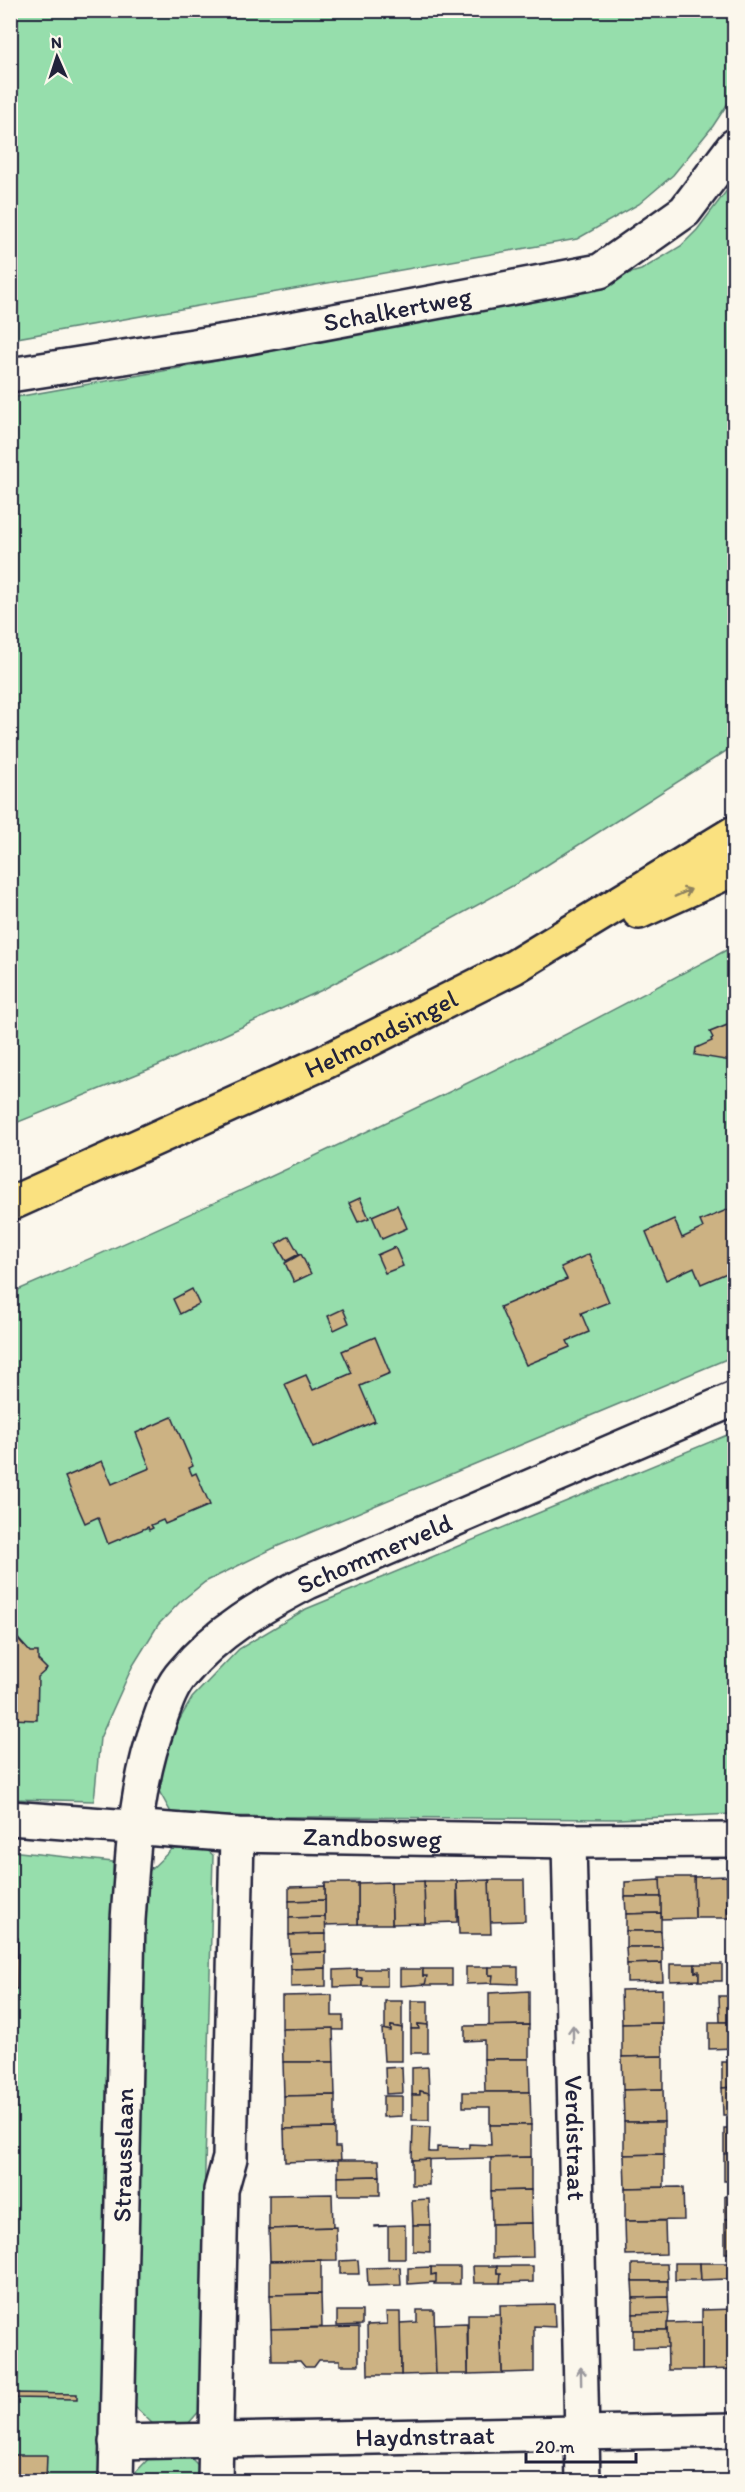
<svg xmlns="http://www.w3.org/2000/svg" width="745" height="2492" viewBox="0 0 745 2492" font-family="Itim,sans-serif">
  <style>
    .green { fill: #96deac; stroke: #5c8074; stroke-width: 1.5 }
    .building { fill: #ccb283; stroke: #22223b; stroke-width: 1.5 }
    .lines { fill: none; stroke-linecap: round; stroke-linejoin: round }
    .street-casing { stroke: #22223b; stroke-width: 38 }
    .primary-casing { stroke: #22223b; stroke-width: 38 }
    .street { stroke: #fbf7ec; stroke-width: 33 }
    .primary { stroke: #fae180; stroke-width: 33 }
    .oneway { stroke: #8e825e }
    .oneway2 { stroke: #99979c }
    .labels { text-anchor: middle; stroke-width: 4.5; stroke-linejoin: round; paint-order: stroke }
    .street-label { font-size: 26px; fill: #22223b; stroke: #fbf7ec }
  </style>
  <rect width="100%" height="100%" fill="#fbf7ec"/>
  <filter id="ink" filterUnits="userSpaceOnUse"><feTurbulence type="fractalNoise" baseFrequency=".0167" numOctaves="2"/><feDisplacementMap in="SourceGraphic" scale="12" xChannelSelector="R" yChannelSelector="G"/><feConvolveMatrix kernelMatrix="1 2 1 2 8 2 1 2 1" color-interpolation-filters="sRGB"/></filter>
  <g filter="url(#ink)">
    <!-- green -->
    <g class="green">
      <path d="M11,10L734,11V94L713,126L673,175L639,204L577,239L11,339Z"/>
      <path d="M734,181V746L525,879L322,990L157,1066L11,1125V398L191,366L557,294L641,270L681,246L697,230Z"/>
      <path d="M734,946V1356L278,1546L205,1582L180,1602L158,1625L132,1667L100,1738L94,1801L11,1799V1293C187,1217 361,1136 533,1051C601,1017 668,981 734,946Z"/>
      <path d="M734,1432V1814L619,1819L173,1816L154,1782L168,1740L192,1698L239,1649L306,1609Z"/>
      <path d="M172,1849L207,1850L213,1855L200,2362L202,2408L188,2424L155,2426L134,2406L144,1876Z"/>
      <path d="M10,1851L113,1862L114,1938L103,2481H11Z"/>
      <path d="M155,2452L186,2453L200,2467V2481L132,2482V2476Z"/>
    </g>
    <!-- building -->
    <g class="building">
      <path d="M730,1024L734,1028V1056L731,1061L695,1055L696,1048L712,1041L711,1039L713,1038L710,1032Z"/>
      <path d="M360,1198L369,1218L358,1222L349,1203Z"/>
      <path d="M397,1205L407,1228L382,1239L372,1216Z"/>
      <path d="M734,1207V1270L701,1284L694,1267L666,1280L646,1232L674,1219L682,1238L703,1228L700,1221Z"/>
      <path d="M289,1236L299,1254L286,1261L276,1244Z"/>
      <path d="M395,1247L403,1266L385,1273L377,1255Z"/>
      <path d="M301,1254L311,1274L294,1282L285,1263Z"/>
      <path d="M589,1254L609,1302L581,1313L589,1332L567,1341L570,1347L526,1365L500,1307L567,1279L561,1267Z"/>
      <path d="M192,1289L199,1304L180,1314L173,1299Z"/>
      <path d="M343,1309L349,1323L334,1330L328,1316Z"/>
      <path d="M375,1337L390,1373L360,1386L375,1421L313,1448L285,1384L306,1375L313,1390L352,1373L342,1351Z"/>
      <path d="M172,1417L193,1466L189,1468L192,1475L196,1473L210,1505L165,1524L163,1520L151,1525L153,1528L149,1530L148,1527L108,1544L98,1517L85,1523L65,1477L102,1461L112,1484L150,1468L136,1433Z"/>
      <path d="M10,1606L11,1631L30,1652H38V1660L47,1669L38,1677L37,1720L10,1719Z"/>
      <path d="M727,1876L728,1918H695L694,1877Z"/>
      <path d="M727,1876H734V1918H728Z"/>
      <path d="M660,1877H694L695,1918L661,1919Z"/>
      <path d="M489,1880H524L525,1921L490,1922Z"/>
      <path d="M489,1880L491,1934H459L457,1881Z"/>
      <path d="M660,1880L661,1897H625V1882Z"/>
      <path d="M424,1881H457V1922L425,1923Z"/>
      <path d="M424,1881L425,1923L392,1924L391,1882Z"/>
      <path d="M391,1882L392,1924H358V1883Z"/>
      <path d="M325,1883H358V1924L325,1925Z"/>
      <path d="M325,1886V1900L289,1901V1887Z"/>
      <path d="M625,1897H661V1913L626,1914Z"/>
      <path d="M325,1900V1917L289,1918V1901Z"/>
      <path d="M661,1913V1931H626V1914Z"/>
      <path d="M325,1917L326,1934L289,1935V1918Z"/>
      <path d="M626,1931H661L662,1947H626Z"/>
      <path d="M326,1934V1952L290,1953L289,1935Z"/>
      <path d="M10,1938H18L17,1989H10Z"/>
      <path d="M626,1947H662V1963L627,1964Z"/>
      <path d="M326,1952V1968L291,1969L290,1953Z"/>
      <path d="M662,1963L663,1981L627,1982V1964Z"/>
      <path d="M670,1964H695V1972L699,1971V1980L670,1981Z"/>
      <path d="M695,1964H722V1981H697L699,1980V1971L695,1972Z"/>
      <path d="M466,1967H489V1975H493L494,1983L466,1984Z"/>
      <path d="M489,1967H518V1984L492,1983L493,1975H489Z"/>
      <path d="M326,1968V1986L291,1987V1969Z"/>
      <path d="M357,1969V1977L362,1978V1986L334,1987V1970Z"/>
      <path d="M357,1969H387V1986H362V1978L357,1977Z"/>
      <path d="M400,1969H423V1976H427V1984L400,1986Z"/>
      <path d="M423,1969H452V1985H425L427,1976H423Z"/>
      <path d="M662,1989V2023L622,2024L621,1990Z"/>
      <path d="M529,1991V2025L489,2026V1993Z"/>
      <path d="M332,1995V2016H343V2030L282,2029V1996Z"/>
      <path d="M719,1996H734V2022H720Z"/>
      <path d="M385,2001H402V2028L391,2026V2031L385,2030Z"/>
      <path d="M411,2001H428V2025L418,2024L419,2029H411Z"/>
      <path d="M709,2022H734V2048L709,2049Z"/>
      <path d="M662,2023L663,2056L622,2057V2024Z"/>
      <path d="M418,2024L428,2025V2053H411V2029H419Z"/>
      <path d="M529,2025V2059H484V2040L465,2041V2026Z"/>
      <path d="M391,2026L402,2028V2061H384L382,2029L391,2031Z"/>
      <path d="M333,2028L334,2062H283L282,2029Z"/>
      <path d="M663,2056V2089L623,2090L622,2057Z"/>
      <path d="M484,2059H529L530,2092H485Z"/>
      <path d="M283,2062H334L335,2095L284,2096Z"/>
      <path d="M722,2062H734V2087L722,2088Z"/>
      <path d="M402,2067L403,2093L386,2094L385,2068Z"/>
      <path d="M428,2067L429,2093L420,2091V2095H412V2068Z"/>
      <path d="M734,2087V2115H723L722,2088Z"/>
      <path d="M663,2089L664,2122H624L623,2090Z"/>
      <path d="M420,2091L429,2093V2120H412V2095H420Z"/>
      <path d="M463,2092H530L531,2125H490V2107H463Z"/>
      <path d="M335,2095V2128L284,2129V2096Z"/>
      <path d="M383,2096H402V2116L383,2117Z"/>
      <path d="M624,2122H664V2154L624,2155Z"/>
      <path d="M490,2125H531V2157L412,2160L413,2126L430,2127L429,2152H437V2147L469,2148V2144L491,2145Z"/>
      <path d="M335,2128V2147H340L341,2160L285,2162L284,2129Z"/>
      <path d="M724,2128H734V2153L724,2154Z"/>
      <path d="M734,2153V2181H724V2154Z"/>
      <path d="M664,2154V2187L625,2188L624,2155Z"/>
      <path d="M531,2157V2190L491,2191V2158Z"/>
      <path d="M429,2159V2185H412V2160Z"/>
      <path d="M338,2160H379L380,2176L338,2177Z"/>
      <path d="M380,2176V2195H338V2177Z"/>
      <path d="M679,2187L683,2188L684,2220L625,2221V2188Z"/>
      <path d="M531,2190L532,2223L492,2224L491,2191Z"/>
      <path d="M332,2194L333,2227L269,2229V2195Z"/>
      <rect x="725" y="2195" width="9" height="24"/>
      <path d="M429,2199L430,2225H413L412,2200Z"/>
      <rect x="725" y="2219" width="9" height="34"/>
      <path d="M625,2221H665L666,2254L626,2255Z"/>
      <path d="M532,2223L533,2257L492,2258V2224Z"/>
      <path d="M405,2225V2259H388V2226L375,2227V2226Z"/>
      <path d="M413,2225H430V2252L413,2251Z"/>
      <path d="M336,2227L337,2260L270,2261L269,2229Z"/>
      <path d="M321,2260V2294L270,2295V2261Z"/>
      <path d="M358,2260L359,2274H340V2261Z"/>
      <path d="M675,2263H700L701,2280H675Z"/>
      <path d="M700,2263H728V2279L701,2280Z"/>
      <path d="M632,2264H667L668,2281H632Z"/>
      <path d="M473,2266H497V2273H501V2281L500,2283H474Z"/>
      <path d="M497,2266H533V2282L500,2283L501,2273H497Z"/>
      <path d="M400,2267L401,2285L368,2286L367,2268Z"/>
      <path d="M431,2267H460V2284H434L436,2274L431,2275Z"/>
      <path d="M431,2267V2275L436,2274V2282L408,2284V2268Z"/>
      <path d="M632,2281H668V2297L633,2298Z"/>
      <path d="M321,2294L322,2327L271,2329L270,2295Z"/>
      <path d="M668,2297L669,2313L633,2314V2298Z"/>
      <path d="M554,2304L555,2327L534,2326V2372L502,2373L500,2305Z"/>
      <path d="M734,2309V2369L702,2370V2310Z"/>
      <path d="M417,2310H434L436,2374L401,2375L400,2323L417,2322Z"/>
      <path d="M337,2311H362V2325L337,2326Z"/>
      <path d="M386,2312H400L401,2375H368L367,2325L387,2324Z"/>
      <path d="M669,2313L667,2330H633V2314Z"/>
      <path d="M468,2314H500L502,2373L468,2374Z"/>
      <path d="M702,2322V2370H668L667,2323Z"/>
      <path d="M467,2323L468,2374H436L434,2324Z"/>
      <path d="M359,2327V2365H340V2360H319L314,2367H305L300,2361H272L271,2329Z"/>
      <path d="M633,2330H667L668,2347L633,2348Z"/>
      <path d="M10,2393L77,2394V2399L10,2398Z"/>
      <path d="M10,2437H13L12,2455H47L46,2482H10Z"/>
    </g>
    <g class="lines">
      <defs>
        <g id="street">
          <path id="s1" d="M10,375L238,339L600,271L685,211L734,146"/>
          <path id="s2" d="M10,1818L237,1835L569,1841L734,1840"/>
          <path id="s3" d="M569,1841L583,2482"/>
          <path id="s4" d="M116,2442L734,2430"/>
          <path id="s5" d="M116,2482L128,1920C133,1850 135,1789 159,1722C165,1705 171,1686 183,1673C216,1632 262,1606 308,1582L734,1399"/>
          <path d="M215,2482L221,2190L230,2158L237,1835"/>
        </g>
        <g id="primary">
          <path d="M639,912L734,869"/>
          <path id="s6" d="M10,1204L325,1062L514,967L734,833"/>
        </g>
      </defs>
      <!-- street casing -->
      <use href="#street" class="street-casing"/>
      <!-- primary casing -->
      <use href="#primary" class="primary-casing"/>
      <!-- street -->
      <use href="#street" class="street"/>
      <!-- primary -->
      <use href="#primary" class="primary"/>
    </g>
    <!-- one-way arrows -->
    <defs><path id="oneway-shaft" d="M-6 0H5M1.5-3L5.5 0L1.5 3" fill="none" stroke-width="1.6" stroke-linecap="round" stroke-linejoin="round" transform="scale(1.5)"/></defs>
    <use class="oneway" href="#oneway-shaft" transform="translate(683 893) rotate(-24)"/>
    <g class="oneway2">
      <use href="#oneway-shaft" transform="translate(573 2034) rotate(-91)"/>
      <use href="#oneway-shaft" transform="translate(581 2376) rotate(-91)"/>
    </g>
  </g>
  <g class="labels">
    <!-- street labels -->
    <g class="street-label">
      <text dy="9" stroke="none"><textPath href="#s1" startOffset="393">Schalkertweg</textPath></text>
      <text dy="9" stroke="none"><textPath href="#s6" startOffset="408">Helmondsingel</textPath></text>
      <text dy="9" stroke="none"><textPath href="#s5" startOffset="1046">Schommerveld</textPath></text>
      <text dy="9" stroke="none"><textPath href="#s2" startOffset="363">Zandbosweg</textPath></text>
      <text dy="9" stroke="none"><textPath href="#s3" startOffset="297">Verdistraat</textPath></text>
      <text dy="9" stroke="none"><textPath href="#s5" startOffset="327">Strausslaan</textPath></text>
      <text dy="9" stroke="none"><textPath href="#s4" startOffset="309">Haydnstraat</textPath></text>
    </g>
  </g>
  <!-- margin -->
  <rect width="745" height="2492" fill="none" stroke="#fbf7ec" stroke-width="36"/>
  <rect x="18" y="18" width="709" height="2456" fill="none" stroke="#22223b" stroke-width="2" filter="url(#ink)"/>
  <!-- north arrow -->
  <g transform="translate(57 57) rotate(357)" stroke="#fbf7ec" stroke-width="4.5" paint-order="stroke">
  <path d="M0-4.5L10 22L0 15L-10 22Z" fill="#22223b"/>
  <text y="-9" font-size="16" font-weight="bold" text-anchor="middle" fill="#22223b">N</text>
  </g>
  <!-- scale -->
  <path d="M526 2453v9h110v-9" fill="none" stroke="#22223b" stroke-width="3"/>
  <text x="535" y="2453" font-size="18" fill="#22223b" stroke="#fbf7ec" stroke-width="4.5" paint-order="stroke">20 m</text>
</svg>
